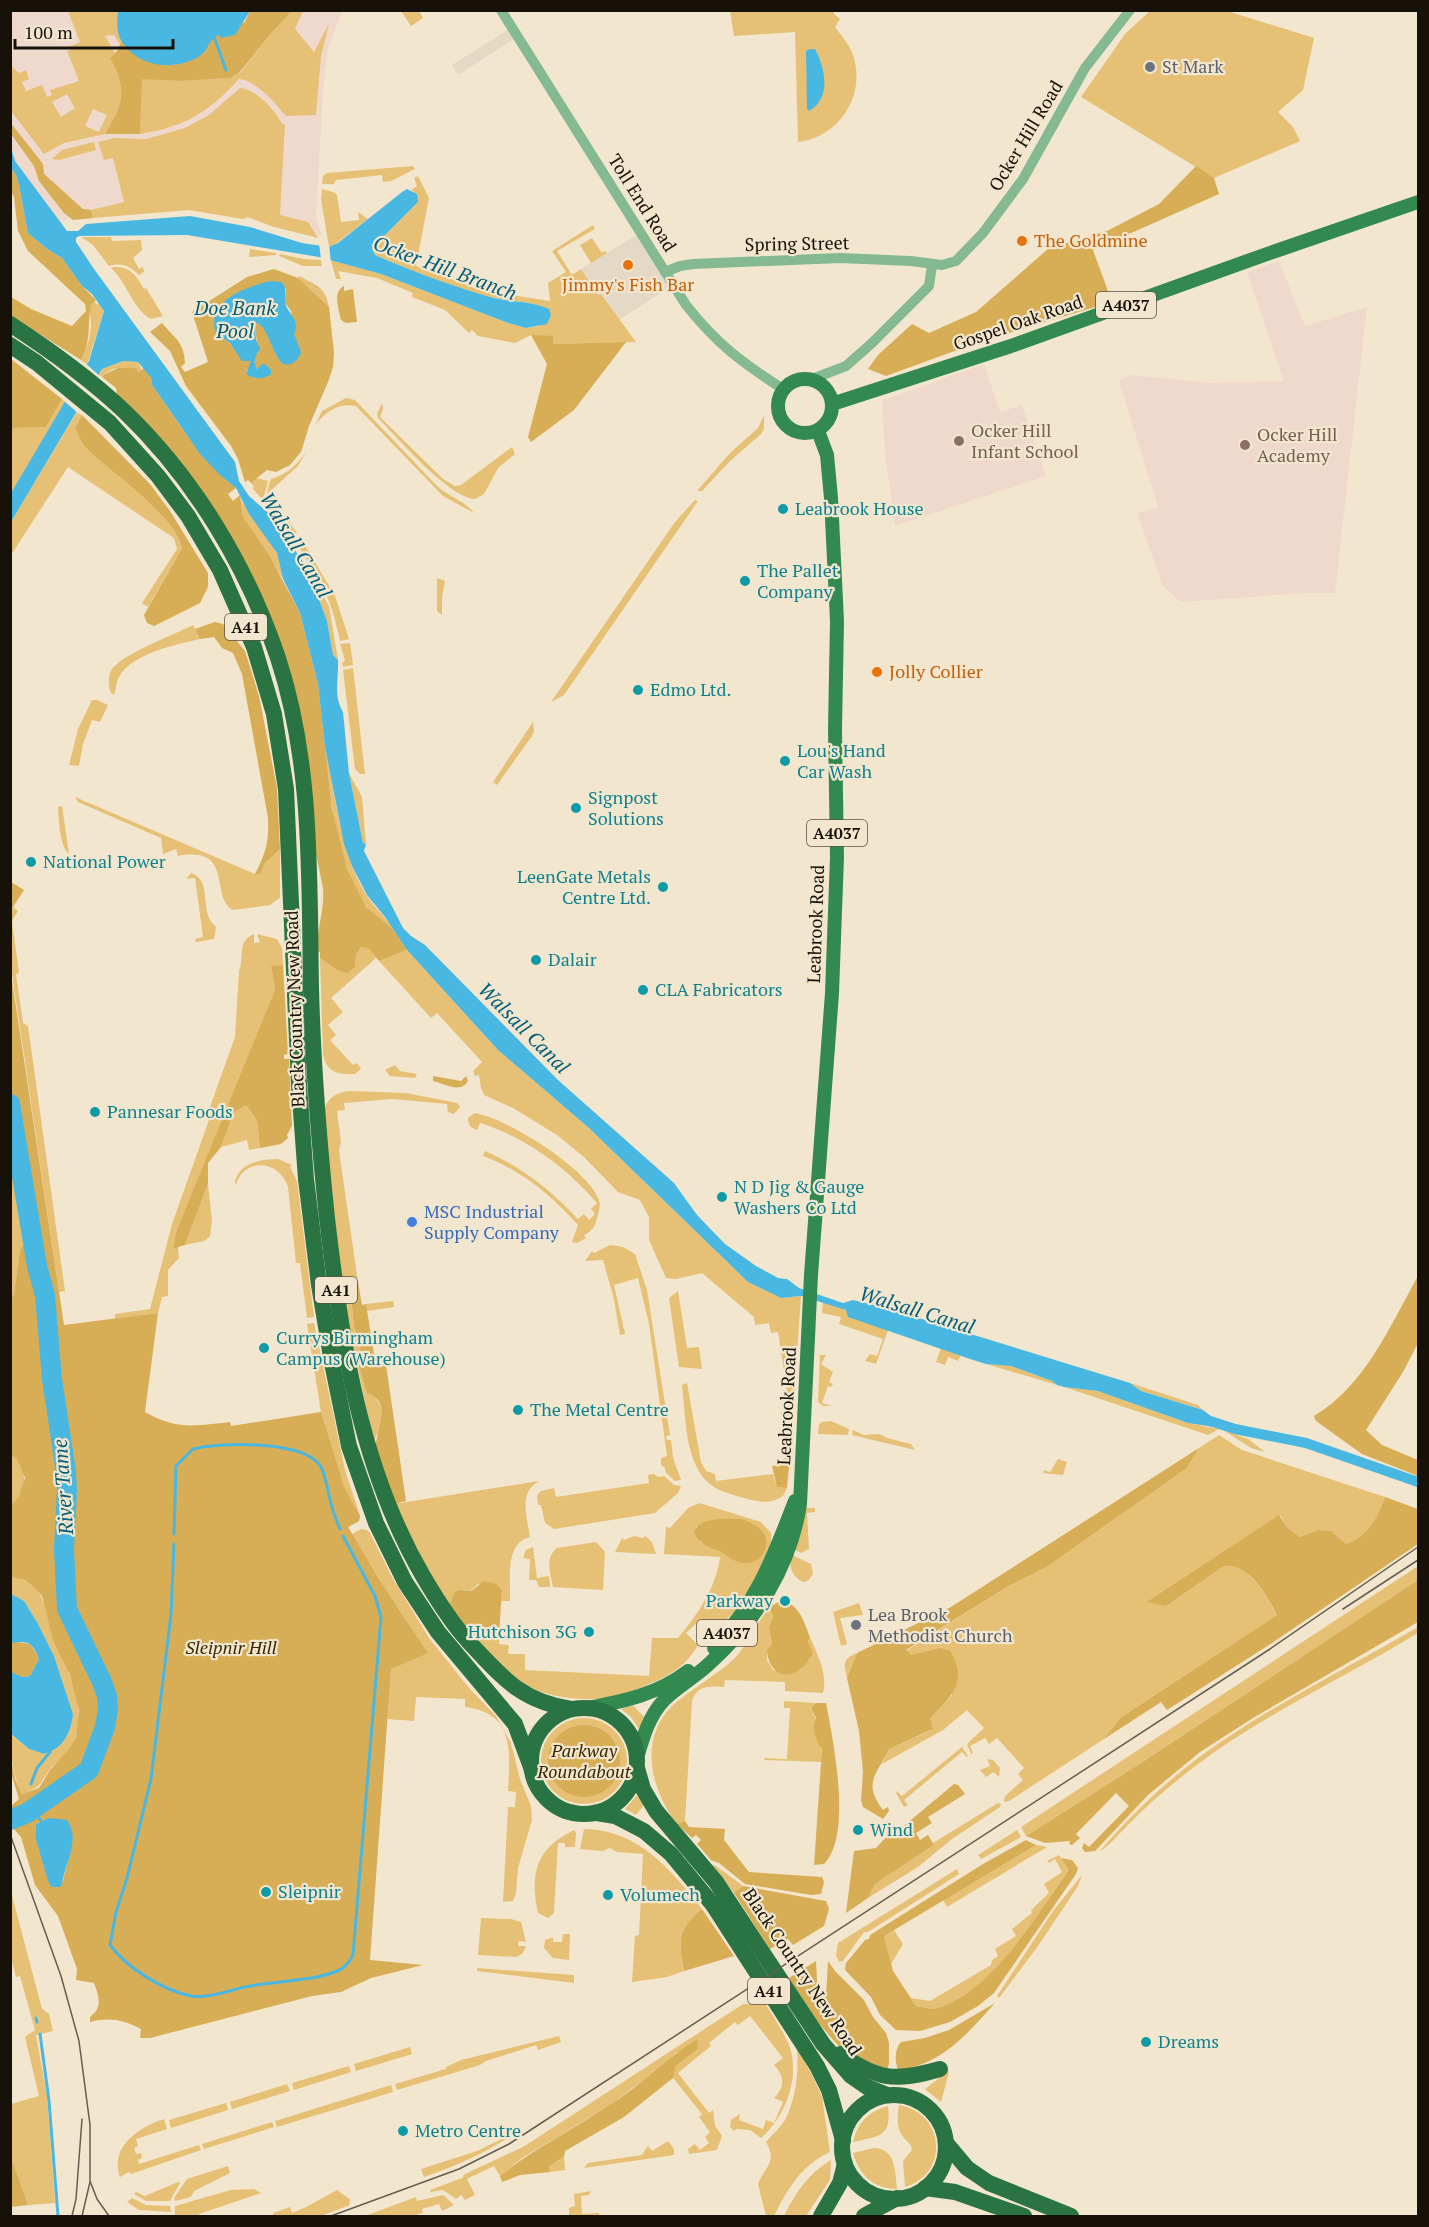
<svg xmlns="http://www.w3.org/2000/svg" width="1429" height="2227" viewBox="0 0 1429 2227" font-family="'PT Serif',serif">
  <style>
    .commercial { fill: #e3d9c4 }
    .education { fill: #efd9cc }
    .green { fill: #e6c075; fill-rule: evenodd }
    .forest { fill: #d7ad55; fill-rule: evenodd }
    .water { fill: #48b8e2 }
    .pier { fill: #f3e6ce }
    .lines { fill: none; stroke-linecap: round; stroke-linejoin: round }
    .stream { stroke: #48b8e2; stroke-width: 3 }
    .canal { stroke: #48b8e2; stroke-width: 10 }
    .river { stroke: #48b8e2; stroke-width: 20 }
    .minor { stroke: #84b991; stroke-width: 10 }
    .major { stroke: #338a51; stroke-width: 14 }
    .highway { stroke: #2a7444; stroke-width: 16 }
    .tram { stroke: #655e50; stroke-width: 1.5 }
    .worship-dot { fill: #6b7280; stroke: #f3e6ce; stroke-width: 2 }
    .food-dot { fill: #e8710a; stroke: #f3e6ce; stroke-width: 2 }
    .education-dot { fill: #8d6e63; stroke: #f3e6ce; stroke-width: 2 }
    .culture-dot { fill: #0f9aa8; stroke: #f3e6ce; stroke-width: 2 }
    .shop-dot { fill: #3f7fe0; stroke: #f3e6ce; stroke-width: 2 }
    .labels { text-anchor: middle; stroke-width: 4.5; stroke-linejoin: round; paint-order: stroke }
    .shield { fill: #f3e6ce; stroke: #585244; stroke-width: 1.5 }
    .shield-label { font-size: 16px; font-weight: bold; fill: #161209 }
    .worship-label { font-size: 18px; fill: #5b616d; stroke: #f3e6ce; text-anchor: start }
    .street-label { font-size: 18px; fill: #161209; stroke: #f3e6ce }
    .food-label { font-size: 18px; fill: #c56008; stroke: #f3e6ce; text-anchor: start }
    .education-label { font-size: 18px; fill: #785e54; stroke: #f3e6ce; text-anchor: start }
    .culture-label { font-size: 18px; fill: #0d838f; stroke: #f3e6ce; text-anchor: start }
    .shop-label { font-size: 18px; fill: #366cbe; stroke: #f3e6ce; text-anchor: start }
    .park-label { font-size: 18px; font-style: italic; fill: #382700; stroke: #f3e6ce }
    .water-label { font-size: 20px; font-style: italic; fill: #005e7b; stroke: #f3e6ce }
  </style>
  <rect width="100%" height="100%" fill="#f3e6ce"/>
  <!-- commercial -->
  <g class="commercial">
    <path d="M512,27L517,37L458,75L452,65Z"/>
    <path d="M640,233L673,285L619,320L602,294L598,296L581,269Z"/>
  </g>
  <!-- education -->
  <g class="education">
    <path d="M10,11H342L328,48L323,90L316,217L322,237L274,227L247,217L243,219L189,210L73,220L69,217L55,228L11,162Z"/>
    <path d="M1279,261L1305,326L1367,307L1335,593H1306L1180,602L1163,586L1137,513L1158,507L1119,381L1131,375L1213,383L1284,381L1247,272Z"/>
    <path d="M984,364L1000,412L1022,405L1046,476L895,526L885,454L882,401Z"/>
  </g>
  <!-- green -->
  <g class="green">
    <path d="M68,11H122V43L120,44L114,35L105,36L115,53L110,58C128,91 123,104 105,134L64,143L44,154L11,111L10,65L19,73L26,70L29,79L22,82L26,91L42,85L47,97L52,95L50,90L79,81L67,51L70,50L69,47L80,42ZM67,94L75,108L61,117L52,102ZM93,109L107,115L99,132L85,126Z"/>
    <path d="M292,11H303L295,29L314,52L329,24L321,56L316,115L286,116C274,102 257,81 239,79C209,112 185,127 140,134L141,78L181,81L230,78L240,73L273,31Z"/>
    <path d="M401,11H419L423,18L411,26Z"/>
    <path d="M730,11H834V14L840,19L835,27C840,34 847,42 851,50C869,91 841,137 798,142L795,32L734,36Z"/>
    <path d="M1150,11H1227L1314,38L1303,90L1278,112L1293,127L1300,141L1214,178L1081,97L1125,34Z"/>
    <path d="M240,88C256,89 275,110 282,124H285L280,215L308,222L318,238L274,227L247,217L243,219L189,210L93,218L91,210L124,202L113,158L104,160L98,142L114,138L146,139L185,128L209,115Z"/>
    <path d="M94,142L96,150L59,160L52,159L62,150Z"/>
    <path d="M413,166L415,169L391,181L383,182L382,175L336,180L334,184H322L323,176L327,173Z"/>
    <path d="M418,176L429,198L416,266L480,290L550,301L548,283L566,272L552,251L593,225L595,229L557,251L572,275L581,269L598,295L601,294L636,342L553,344L531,335L515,343L478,336L472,330L469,333L445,310L412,297L413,293L377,278L338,271L341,279H336L331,260L381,274L508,323L526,328L540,326L549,309C530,301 506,301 485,296C448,286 410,270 375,255L372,248L418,202L414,192L411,190L417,186L414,178Z"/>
    <path d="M322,189L333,192L337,195L341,222L359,220L358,212L368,219L333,246L329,247L321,199Z"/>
    <path d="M81,237H111L112,241L141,240L142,250L133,258L139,269L143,267L144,272L139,275C130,266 121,262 109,266L93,245Z"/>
    <path d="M592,238L602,253L605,251L607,253L591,263L580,245Z"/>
    <path d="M250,249L276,253V255L249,257Z"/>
    <path d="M280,254L304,259L321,260L322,266H303L279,256Z"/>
    <path d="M114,267C131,267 136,275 144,289L146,288L163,316L151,319C134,311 126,281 111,268Z"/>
    <path d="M299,276C316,285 325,286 329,307L298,278Z"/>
    <path d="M94,301L97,305L99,303L104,311L87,365L81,360C87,349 90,338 91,325C91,316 87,308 94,301Z"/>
    <path d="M123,361L138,362L142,370L139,372C126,367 112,365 102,377L99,375L102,369Z"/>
    <path d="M346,398L355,400L437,486C448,496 465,501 474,513L443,496L356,406C338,403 327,411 316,424L322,411Z"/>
    <path d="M62,399L66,402L11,493V433L13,428L46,427Z"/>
    <path d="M382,403L383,409L380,417L443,479L455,486L461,485L512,447L515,454L498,468L484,494L475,499C449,498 398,438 378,418L377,414Z"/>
    <path d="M77,412L82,415L75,428C78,435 81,443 86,448C112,474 174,514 182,548L148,607L142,603L177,549L174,538L68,467L11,555V522Z"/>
    <path d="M764,415V429L761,434L730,461L702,491H697L730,453L758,428Z"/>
    <path d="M307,450L298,466L268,493L297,533L291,535C277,516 260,504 271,479C288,474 298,464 307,450Z"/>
    <path d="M257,478L268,481L263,500L252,488L254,487L251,483Z"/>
    <path d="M241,500L277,553L283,579L243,517Z"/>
    <path d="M695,500L698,501L564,695L551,702L675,522Z"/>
    <path d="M300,537L335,596L349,639L340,641C331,596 319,576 293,539Z"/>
    <path d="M307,568L329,606L338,660L333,655L327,621Z"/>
    <path d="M437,578L445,581L442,597V615L437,611Z"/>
    <path d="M193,625L200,639C177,644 131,654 119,677C116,682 116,690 114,695L111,693C108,686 108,675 112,669C124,653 174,635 193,625Z"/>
    <path d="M350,643L353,665L343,667L342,663L345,660L340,644Z"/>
    <path d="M353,668L365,774H360L355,769L343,670Z"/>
    <path d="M92,700H97L108,705L100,722L92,720L83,744L79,766L69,765L78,729Z"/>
    <path d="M533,722L534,731L532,736L497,785L493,782Z"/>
    <path d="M325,747C336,796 339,848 365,893C373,906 385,916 393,929C384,922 371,914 365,905C335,858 331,801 325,747Z"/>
    <path d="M349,773L362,797L366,844L363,843Z"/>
    <path d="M75,797L255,874H260L265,863L280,849V898L270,905L233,910C209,897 235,845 178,856L176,849L163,854L161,838L78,802Z"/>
    <path d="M62,806L69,854C59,845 59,820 58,807Z"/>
    <path d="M191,873C209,879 203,900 208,915C209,920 213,924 216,927L214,939L196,942L195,939L203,937L195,878L186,879Z"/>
    <path d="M13,907L18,911L12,921L19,973L16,974L23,1023L28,1026L65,1291L59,1292L11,967L10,910Z"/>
    <path d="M254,934V943L260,942L257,934L277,939L282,948L283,965L271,967L275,990L173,1247L178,1249L179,1258L168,1270V1296L162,1297L158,1313L115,1319V1314L150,1309L172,1224L209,1120L206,1118L235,1037L239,971C245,956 236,942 254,934Z"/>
    <path d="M361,947L369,949L376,958L331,998L343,1012L328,1025L336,1035L330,1040L353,1065L357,1063L361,1069L355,1074C338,1075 326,1072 323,1054L320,958L337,970L355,967L356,955Z"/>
    <path d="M407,950L498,1050L589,1128L748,1282L781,1298L801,1296L790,1456H786L787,1445L781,1412L790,1410L778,1332L771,1333L769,1323L755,1325L754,1317L702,1273L676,1279L666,1278L649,1240V1217L640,1200L618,1192L585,1158L557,1135L513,1108L484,1095L481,1088L479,1075L475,1076L473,1071L482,1062L437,1013L431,1018L379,961Z"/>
    <path d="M395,1065L400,1071L417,1074L415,1078L390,1076L385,1070Z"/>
    <path d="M349,1091L406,1093L457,1103L460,1107L454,1114L448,1112L447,1104L392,1099L344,1103L345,1110L337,1111L341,1142L339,1151L358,1282L350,1284L354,1327L360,1338L374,1395L380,1405L382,1414L380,1429L375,1438L376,1455L342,1291L324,1112C327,1097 336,1093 349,1091Z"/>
    <path d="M246,1105L257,1120L260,1148L249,1150L247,1140L221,1147L234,1112Z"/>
    <path d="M475,1113C507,1118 588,1169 599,1200C601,1206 599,1211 597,1218C595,1227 593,1230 584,1235L586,1238L577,1243L572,1242L578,1225C551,1195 521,1170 483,1156L485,1151C522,1167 551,1190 578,1219L584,1214L589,1220L595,1214L591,1209L597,1203C565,1166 527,1138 480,1123L477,1130C471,1128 468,1125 468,1118Z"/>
    <path d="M278,1159L292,1165L290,1167L297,1181L314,1317L307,1318L300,1263H296L288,1187C279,1159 243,1158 236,1185L235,1181C240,1163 261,1159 278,1159Z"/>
    <path d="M11,1181L22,1186L31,1234L20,1250L14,1294L11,1299Z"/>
    <path d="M208,1184L212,1221L210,1236L204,1241L185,1245Z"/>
    <path d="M610,1245L623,1247L635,1254L647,1290L670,1435L666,1436L667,1440H671L673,1458L681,1480L675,1481L666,1473L665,1468L661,1465V1458L667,1456L649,1324L638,1278L614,1285L625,1334L620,1335L614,1299L603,1260L585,1261L592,1251L594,1253Z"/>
    <path d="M678,1291L687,1348L699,1347L702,1369L679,1367L669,1298Z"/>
    <path d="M393,1301L394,1307L367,1311L366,1304Z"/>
    <path d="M823,1301L846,1310L849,1317L888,1330L876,1364L865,1361L870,1354L877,1356L883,1339L839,1324L841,1317L822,1313Z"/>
    <path d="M314,1323L345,1470L360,1516L359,1521L348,1527L352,1534L361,1529L367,1530L370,1533L392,1577L429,1638L469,1688L496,1716L511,1743L520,1779L531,1806L532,1820L518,1868L516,1893L513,1901L503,1902L508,1807H515L516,1792L508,1791C510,1751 515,1713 465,1707V1699L416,1697L414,1721L387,1719L391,1669L427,1652L397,1606L272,1540L327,1434L321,1412L307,1324Z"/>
    <path d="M941,1348L961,1355L958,1361L948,1357L945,1365L936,1362Z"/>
    <path d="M820,1355H826L821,1364L833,1372L829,1382L833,1384L831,1387L828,1386L822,1403L832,1406H823L818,1402Z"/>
    <path d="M986,1364L1011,1366L1052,1381L1057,1385Z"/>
    <path d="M51,1372L67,1491L64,1549L67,1609L107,1696L105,1727L97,1730L87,1726L85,1697L66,1656L60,1653C73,1681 88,1717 71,1747C66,1755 59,1760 52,1767C38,1784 44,1786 22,1794C12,1774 11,1756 10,1734L29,1749L44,1754C63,1749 71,1733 73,1714L54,1656L37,1622L24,1601L11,1594V1577C47,1580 44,1613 54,1639L58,1620L49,1590L23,1572L10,1568L11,1523C17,1519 27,1518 33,1512C47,1498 35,1470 25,1457L18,1459C28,1479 26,1489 11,1506V1375L25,1378L34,1374Z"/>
    <path d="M687,1383L701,1462L706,1471L715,1474L716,1481L773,1474L777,1487L787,1488L783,1496C767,1506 757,1501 740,1497C731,1494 722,1492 714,1487C684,1468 686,1417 682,1385Z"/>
    <path d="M1130,1383L1198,1405L1203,1410L1141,1391Z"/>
    <path d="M1064,1387L1099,1391L1188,1423L1219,1429L1208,1435Z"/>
    <path d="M831,1421L849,1429L848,1435L818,1434L819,1424L822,1422Z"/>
    <path d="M853,1430L864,1435L879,1434L887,1438L911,1444L915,1450L852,1435Z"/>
    <path d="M1223,1430L1248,1439L1265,1452L1251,1448Z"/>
    <path d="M1219,1435L1242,1450L1385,1497C1377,1518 1368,1536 1346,1544L1331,1531L1318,1530L1300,1537L1287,1527L1280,1515L1166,1606L1224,1566C1252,1565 1265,1595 1277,1615L1120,1718L1104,1739L1009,1801L1004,1802L1005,1796L1023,1780L1018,1774L1024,1768L997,1738L989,1744L985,1738L970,1746L973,1753L971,1754L967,1744L984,1728L967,1710L943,1730L882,1764L889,1749L932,1730L929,1720L952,1695L940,1648L911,1656L906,1651L1007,1587L1048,1566L1187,1468L1199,1448Z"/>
    <path d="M1058,1459L1067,1462L1063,1475L1043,1473L1044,1470L1050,1472Z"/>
    <path d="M654,1474L658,1477L664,1476L674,1485L681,1486L678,1493L655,1513L554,1529L545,1523L541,1505H538L537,1495L541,1491L554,1488L556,1497L649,1483L648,1475Z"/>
    <path d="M539,1481C518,1493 527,1516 530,1537C504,1543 511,1580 510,1601H501L502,1590L478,1584L470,1591L460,1590L449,1605L436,1585L394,1504Z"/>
    <path d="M699,1503L761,1522L771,1533C774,1555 750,1593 736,1610C729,1618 720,1625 711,1632L700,1620L686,1633L698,1645C683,1672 659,1680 632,1691C627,1693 621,1697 615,1698C588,1701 549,1699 526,1685C503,1671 484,1648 465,1629L486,1638L499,1634V1644L509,1645L508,1654H525V1670L649,1676L652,1638H678C698,1614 716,1588 720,1557L664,1554L666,1527L670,1528L688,1508ZM732,1519L721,1552L700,1542L696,1527L709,1521Z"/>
    <path d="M804,1508H815V1512L807,1513L809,1549L801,1553L793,1549Z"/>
    <path d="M634,1536L643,1538L645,1536L652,1542L656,1554L615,1552L622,1538L624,1540Z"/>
    <path d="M596,1542L605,1552L603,1590L553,1587C551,1574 544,1558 557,1548Z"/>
    <path d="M533,1547L537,1578L549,1576L550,1587H539L536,1580H529L530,1559L523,1558L526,1550Z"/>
    <path d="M790,1554L811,1564L813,1574L808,1581L803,1582C791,1576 789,1566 790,1554Z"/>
    <path d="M1418,1566V1580L1141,1763L1026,1836L1021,1827Z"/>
    <path d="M859,1603L863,1615L840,1618L847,1644L841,1646L833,1612Z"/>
    <path d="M770,1607L773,1617L769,1627L772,1644L767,1651V1660L773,1670C816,1676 799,1665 810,1637C817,1654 828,1674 823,1693L785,1691V1682L725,1680L724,1687C709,1686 697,1685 692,1701L685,1821L677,1824C651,1790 638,1740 672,1706C692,1688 716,1676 735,1658C749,1643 756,1623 770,1607Z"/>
    <path d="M1418,1627V1633C1344,1678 1264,1714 1194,1767C1173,1783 1152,1801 1132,1821C1121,1831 1112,1844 1099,1852C1130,1816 1164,1783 1202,1755C1270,1706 1346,1669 1418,1627Z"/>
    <path d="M857,1653L847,1678C844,1664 842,1659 857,1653Z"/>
    <path d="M784,1701L816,1703L811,1708C819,1725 822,1743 822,1762L764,1760L765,1758L787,1759L790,1708H784Z"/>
    <path d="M633,1705L644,1717L639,1729L631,1717L621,1709Z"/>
    <circle cx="584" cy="1761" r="43"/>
    <path d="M962,1747L968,1756L967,1757L962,1752L904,1800L908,1805L904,1807L896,1793L897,1791L902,1796Z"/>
    <path d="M987,1759L993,1760L1000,1768L999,1777L994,1772L986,1777L980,1770L990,1766Z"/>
    <path d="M637,1795L644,1805L636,1815L625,1809Z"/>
    <path d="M998,1803L1001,1804L1000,1807L952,1839L918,1867L868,1898L875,1884L934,1845L933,1843Z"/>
    <path d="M584,1829C639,1830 670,1869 702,1909C677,1930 678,1941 684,1971L667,1977L632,1982L635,1936L639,1935L643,1854L617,1852L610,1848L602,1851L580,1849Z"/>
    <path d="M574,1830L576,1833L575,1847H565V1843H558L554,1913L548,1918L538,1913C530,1874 535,1849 574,1830Z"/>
    <path d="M1017,1830L1021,1837L981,1859L978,1855Z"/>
    <path d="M1036,1845L1047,1847L947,1907L943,1900Z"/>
    <path d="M1059,1855L1069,1870C1037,1914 993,1992 939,2008C932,2010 923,2007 916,2006L911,1998L930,2001L991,1965L992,1960L998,1956L995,1949L1016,1936L1012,1929L1032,1913L1031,1910L1049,1893L1044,1884L1062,1872L1055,1859L1049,1863L1047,1861Z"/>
    <path d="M710,1864L716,1866L743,1886L734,1893Z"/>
    <path d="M957,1869L959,1874L868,1932H864L843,1961L839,1962L836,1955L838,1943Z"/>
    <path d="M1082,1875L1078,1886L1038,1946L999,1998L997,1996L1053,1911Z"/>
    <path d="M10,1888L42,2009L49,2014L53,2031L36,2035L47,2096L55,2203L28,2205L11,2157V2104L39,2096L25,2037L35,2030L20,1976L16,1977L11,1958Z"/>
    <path d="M481,1918L511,1919L521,1922L526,1942L519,1941L518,1946H526L523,1953L517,1957L478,1955Z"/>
    <path d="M894,1930L903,1944L891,1964L884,1936Z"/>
    <path d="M563,1934H570L569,1960L553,1958L544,1948L545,1940L553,1937V1942H562Z"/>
    <path d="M477,1968L574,1975V1983L477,1971Z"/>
    <path d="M761,1997C770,2012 782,2028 789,2045C801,2077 785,2117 761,2138L750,2130L736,2129L734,2131L730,2127L731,2120L740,2114L739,2120L763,2129L766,2120L774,2123L783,2102L774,2098C785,2087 785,2076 774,2065L783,2058L750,2016L738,2025L735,2022L709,2043L711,2046L678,2073L709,2113L713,2110L715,2126L722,2136L717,2150L689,2154L688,2149L695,2144L700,2150L709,2143L705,2137L710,2132L699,2117L702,2114L673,2078L676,2066L698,2049L676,2053L667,2062L610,2105L522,2158L500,2176L494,2166L467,2179L475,2195L465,2200L461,2195L456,2199L443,2190L431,2192L430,2190L462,2178L465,2174L523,2147L743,2004H750Z"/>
    <path d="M559,2036L561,2042L538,2050L536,2045L486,2061L480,2065L397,2090L395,2084L446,2069V2067L461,2060Z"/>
    <path d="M410,2047L412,2054L356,2071L354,2064Z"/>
    <path d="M797,2048L813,2077L822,2097L830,2152C802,2164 787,2190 774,2216H766L758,2184C764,2167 778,2163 766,2142C772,2135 780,2128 785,2120C796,2098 799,2072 797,2048Z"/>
    <path d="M349,2066L351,2072L294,2090L292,2083Z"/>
    <path d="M948,2071L949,2072L941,2102L925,2089Z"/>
    <path d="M287,2084L290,2091L232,2109L230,2102Z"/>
    <path d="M391,2085L393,2092L277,2127L275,2121Z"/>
    <path d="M226,2103L228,2110L171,2128L169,2120Z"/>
    <path d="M899,2105C945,2113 950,2174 905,2187L903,2161L912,2150C911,2143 908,2143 904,2138C896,2129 897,2117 899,2105Z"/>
    <path d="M888,2106C892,2137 879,2136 853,2142C857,2123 869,2111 888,2106Z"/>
    <path d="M164,2119L167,2129L136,2139L138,2146L134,2148L136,2154L141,2153L142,2158L138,2160L139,2164L199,2145L201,2150L131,2174L129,2172L120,2177C109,2147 139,2127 164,2119Z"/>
    <path d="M272,2122L274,2127L204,2149L202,2144Z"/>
    <path d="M510,2135L511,2136C483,2154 455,2166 424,2177L421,2169L477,2151Z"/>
    <path d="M668,2141L674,2149V2155L584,2168L588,2163L642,2155L648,2146L652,2151Z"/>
    <path d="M874,2148C896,2149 895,2171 897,2189C874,2189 859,2175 853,2153Z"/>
    <path d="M564,2157L565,2170L550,2172L549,2166Z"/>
    <path d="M831,2160L830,2180L806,2216H784C795,2193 809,2173 831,2160Z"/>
    <path d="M228,2166L230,2173L194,2191L191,2197L175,2201L174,2198L187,2179Z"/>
    <path d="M178,2182L180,2183L170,2201H146L134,2194L136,2192L145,2196Z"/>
    <path d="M254,2189L261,2193L199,2214L200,2216L175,2215V2206L231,2190Z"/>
    <path d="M337,2190L351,2200L349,2201L350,2205L321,2216H274L273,2213L290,2207L292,2213L306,2207Z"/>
    <path d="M591,2191L589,2195L581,2196L582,2214L599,2213V2216H569V2208L575,2206L574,2194Z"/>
    <path d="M443,2195L454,2205L442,2211L439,2204L422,2209L423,2213L411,2216H365L416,2197L417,2201Z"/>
    <path d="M132,2198L146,2205L170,2206L171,2212L139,2210L127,2202Z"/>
  </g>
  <!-- forest -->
  <g class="forest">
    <path d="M250,11H292L273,31L239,73L230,78L181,81L142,79L140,134H105C123,104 128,91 110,58L118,50L120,44L122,42L137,56L148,62L174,65L201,55L210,39L245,22Z"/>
    <path d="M10,122L43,164L44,174L83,209L91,210L93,218L73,220L64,213L39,181L34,166L11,134Z"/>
    <path d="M1196,166L1214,178L1219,194L1093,250L1112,302L982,341L886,376L868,369L878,355L912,324L929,333L976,312L1049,248L1107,231L1159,204Z"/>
    <path d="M11,168L16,175L19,185L28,233L47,249L62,258L82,286L96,300L91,305C87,325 92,340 81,360L11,316V297L31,309L72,326L86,311L85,304L28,251L18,231L14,197L11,191Z"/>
    <path d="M274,269L298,278L329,307L334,353L333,367L328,382L309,426L301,452L290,465L276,472L267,470L251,483L248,480L245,482L238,459L231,446L186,386L170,351L150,332L162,323C174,338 184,341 185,363L181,367L185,372L208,362L192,312L247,277ZM270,281L286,289L285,303L291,311L294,334L276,355L265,328L257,323L255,325L258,353L255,356V367L268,376L254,378L246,371L252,365V361C236,359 238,349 226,340L228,298Z"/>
    <path d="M344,286V291L353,289L357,322L346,323L341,320C339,309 332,292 344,286Z"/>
    <path d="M531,335L553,336V344L626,342L574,410L531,442L528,437L547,364Z"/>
    <path d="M11,359L62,399L46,427L14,428L11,433Z"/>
    <path d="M118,368H135L139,372L144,368L151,378L152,385C178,422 201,460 236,488L228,494L233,501L240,495L243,517L269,555L300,613L318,684L332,809L347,869L366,907L393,929L407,950L379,961L369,949L361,947L356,955L355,967L347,973L337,970L320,958V952H317C316,930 325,911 323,888L264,600L117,394L116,388L102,377L105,374Z"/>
    <path d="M82,415L150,484L170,511L208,573V587L200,603L154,626L147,623L144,615L182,548C175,515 111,473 86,448C81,443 78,434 75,428Z"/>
    <path d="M215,622L223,624L245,651L259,696L277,788L280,849L265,863L260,874H255C266,853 269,842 268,818L242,674L233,653L222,648L214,637L200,639L195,629Z"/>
    <path d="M11,882L24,890L11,910Z"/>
    <path d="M283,965L288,1054L284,1055V1059H289L292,1126L287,1135L288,1138L281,1144L260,1148L257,1120L246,1105L234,1112L221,1147L208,1163V1184L185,1245L178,1247V1249L173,1248L177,1230L275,990L271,966Z"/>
    <path d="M10,967L64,1325L158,1313L145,1412C176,1430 195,1426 230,1422L231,1426L321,1412L344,1487L360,1516L359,1521L348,1527L378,1578L428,1653L391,1669L370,1960L423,1965L371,1978L341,1992L312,1996L150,2038H140L141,2029C124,2020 110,2017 90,2022V2017C103,2007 99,1997 94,1983L76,1980L77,1969L58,1916L35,1885L21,1837L12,1827L11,1806L19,1799L11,1773V1759L15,1779L22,1794L39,1788L50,1770L70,1748L76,1737L79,1711L70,1675L53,1640L42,1596L33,1586L25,1580L11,1577V1506L19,1496L25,1478L17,1459L11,1455V1299L14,1294L20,1250L31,1234L22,1187L11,1181ZM41,1821L71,1850L62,1884L51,1887L35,1836L36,1824Z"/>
    <path d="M433,1076L461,1081L466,1076L468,1081C461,1093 447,1085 436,1082L433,1081Z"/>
    <path d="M1418,1276V1343L1403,1372L1366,1430L1382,1445L1418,1460V1476L1362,1454L1316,1421L1314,1416C1365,1386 1390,1326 1418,1276Z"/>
    <path d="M358,1282L362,1305L366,1304L376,1366L386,1365L406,1501L394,1504C388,1488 379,1471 376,1455C372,1435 396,1403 367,1393L356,1356L361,1347L360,1338L354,1327L350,1284Z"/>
    <path d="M1199,1448L1187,1468L1048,1566L1007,1587L906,1650L911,1655L940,1648L950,1651C969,1682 951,1696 930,1719L933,1729L889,1749C877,1775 862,1782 883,1810L888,1807L889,1811L883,1819L863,1807L861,1800L863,1772L859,1731L847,1678L857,1653L951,1607Z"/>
    <path d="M786,1456H790L787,1488L777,1487L772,1466L780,1465Z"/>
    <path d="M1385,1497L1418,1509V1544L1272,1643L1167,1710L1161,1702L1104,1739L1120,1718L1277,1615C1266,1595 1251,1564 1224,1566L1166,1606L1147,1602L1279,1515L1287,1527L1300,1537L1318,1530L1331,1531L1346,1544C1368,1536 1377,1518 1385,1497Z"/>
    <path d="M742,1519C749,1522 757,1525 762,1531C773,1545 761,1565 744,1563C735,1563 727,1555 719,1551C708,1547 698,1543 694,1532C700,1516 727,1519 742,1519Z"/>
    <path d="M1418,1580V1622L1253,1718L1200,1752L1148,1795L1095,1851L1085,1852L1082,1848L1084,1843L1089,1847L1129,1806L1116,1793L1076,1834L1080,1838L1072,1845L1069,1844L1070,1841L1045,1843L1026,1836L1141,1763Z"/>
    <path d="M484,1581L496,1584L502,1590L499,1634C472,1642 463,1626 449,1605L455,1592L460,1590L471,1591Z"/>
    <path d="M780,1601C799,1602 804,1622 810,1637L808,1642L813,1653C809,1659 806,1665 801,1669C783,1682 768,1670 767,1650L772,1644L769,1627L773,1617L770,1607Z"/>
    <path d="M10,1641C27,1645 30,1638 39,1659L30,1676L22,1677L11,1672Z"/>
    <path d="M816,1703H826C833,1740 853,1835 824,1864L814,1865L822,1749C816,1741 811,1728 816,1718L811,1708Z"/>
    <circle cx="584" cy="1761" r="36"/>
    <path d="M954,1784L958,1785L965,1794L928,1817L932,1823L916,1833L920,1840L928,1835L934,1845L875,1884L868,1898L846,1913L854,1851L876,1848L890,1833L893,1835Z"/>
    <path d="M685,1821L689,1827L725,1829L724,1840L749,1872L822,1877L824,1882L821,1894L811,1895L745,1884L719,1863L711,1860L697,1844L701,1840L696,1835L692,1838L677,1824Z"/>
    <path d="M1026,1840L1036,1845L884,1936L893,1971L916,2006C922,2007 932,2010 938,2008C992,1992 1037,1914 1069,1870L1061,1858L1072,1860L1078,1868L1076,1874L994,1993L978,2006L950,2022L920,2031L896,2030L880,2015L871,1997L845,1970L846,1963L865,1940L869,1939L870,1935L983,1864Z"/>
    <path d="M743,1886L826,1901L829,1909L824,1926L793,1945L788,1939L770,1949L734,1893Z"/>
    <path d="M702,1909L734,1956L684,1971C678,1941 677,1930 702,1909Z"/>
    <path d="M816,1961L818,1999L826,1997L828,1961L835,1971L864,2000L873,2017L886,2033L889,2043V2064L887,2070L846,2053L834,2041L817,2021L789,1978Z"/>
    <path d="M995,2003C968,2033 942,2065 898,2070C895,2061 894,2050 901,2042L925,2038L949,2030Z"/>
    <path d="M697,2039L698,2049L676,2066L673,2078L624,2117L565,2151L564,2157L549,2166L550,2172L520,2175L502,2182L500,2176C533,2149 572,2130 608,2106C640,2086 666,2059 697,2039Z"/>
    <path d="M11,2157L28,2205L11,2207Z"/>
  </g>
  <!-- water -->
  <g class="water">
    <path d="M118,11V10L250,11L235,35L221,38L219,35C207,40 210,48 201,55C176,72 139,68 122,42C116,33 117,21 118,11Z"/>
    <path d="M810,49H815C825,68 832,98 809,111L807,109L806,51Z"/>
    <path d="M10,144L15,161L67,231H78L86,224L190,216L250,227L302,243L329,247L338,243L402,192L407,189L417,194L418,202L372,248L375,255C412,271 451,286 490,297C509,302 531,301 549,309L551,315L547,324L526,328L508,323L381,274L319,257L187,235L79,236L76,238V242L94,269L235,462L239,481L249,496L273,517L307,568L327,621L333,655L338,660C339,678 333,696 343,712L349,773L363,843L366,844L364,851L403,928L411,936L425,945L558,1080L674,1183L697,1215L725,1244L756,1266L778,1278L787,1279L799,1288L843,1303L853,1300L886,1308L1130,1383L1141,1391L1203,1410L1216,1420L1214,1427L1188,1423L1098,1391L1064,1387L1057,1385L1052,1381L1011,1366L986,1364L973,1360L848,1317L846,1310L801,1296L781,1298L748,1282L589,1128L498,1050L407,950L385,917L367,895L352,866L344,844L325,747L318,684L300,613L283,579L277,553L249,514L236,488L220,475L200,454L152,385L151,378L138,362L123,361L102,369L11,522V493L89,361L104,311L92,294L82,286L62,258L47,249L28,233L19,185L16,175L11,168Z"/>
    <path d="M270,281L281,282L284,285C287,292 284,299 286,306C291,316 300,322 294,334L301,352C299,360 292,366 283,364C271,353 269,328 257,323L255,325L256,340L260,349C256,356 252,361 257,369L261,365L265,364L271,370V374C263,380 253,379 246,374L251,361H242L230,343L216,333C205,301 246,287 270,281Z"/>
    <path d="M11,1594L24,1601L37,1622L54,1656L73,1714C71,1733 63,1749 44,1754L29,1749L11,1734V1672L22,1677L30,1676L39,1659C33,1644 29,1640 13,1643L11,1641Z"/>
    <path d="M49,1818L67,1820C81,1839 65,1864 62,1884L60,1887H51L48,1881L35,1836L36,1824Z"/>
  </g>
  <!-- pier -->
  <g class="pier">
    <path d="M319,242L329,244L331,263L321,260Z"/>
    <path d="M84,362L101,377L79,414L63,400Z"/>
  </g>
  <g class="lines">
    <!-- stream -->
    <g class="stream">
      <path d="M214,37L226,70"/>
      <path d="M174,1534L176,1466L193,1449C221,1442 305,1440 321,1467C327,1479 328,1495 332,1507C334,1515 337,1522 340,1529"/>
      <path d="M174,1544L171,1614L151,1779L127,1878L116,1912L110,1945C127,1968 162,1990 191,1996C210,1999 232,1989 250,1986C276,1981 314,1981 337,1971C345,1968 349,1963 353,1955L381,1617L375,1596L343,1536"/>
      <path d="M31,1784L37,1768L50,1752"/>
      <path d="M38,1797L42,1803"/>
      <path d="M33,1809L41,1821"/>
      <path d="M36,2018L37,2022"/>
      <path d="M40,2034L49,2101L58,2216"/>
    </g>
    <!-- canal -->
    <path class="canal" d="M1204,1419L1235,1429L1306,1443L1418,1482"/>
    <!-- river -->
    <path class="river" d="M10,1104L37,1266L45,1295L52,1379L66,1472L67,1491L64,1549L67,1609L102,1682L107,1696L108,1709L105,1727L89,1770L27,1813L10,1820"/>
    <!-- minor -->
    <g class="minor">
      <path d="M501,10L686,305C717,344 741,362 783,389"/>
      <path d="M665,272L680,266L693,264L840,258L911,261L942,265L956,261L983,233L1023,179L1085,68L1130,10"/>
      <path d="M812,379L846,366L872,343L929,286L932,265"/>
    </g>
    <!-- major -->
    <g class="major">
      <circle cx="805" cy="406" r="27"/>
      <path d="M832,404L1011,346L1267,254L1418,202"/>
      <path d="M714,1648C758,1600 772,1560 795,1501"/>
      <path d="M588,1708C625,1701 658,1694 688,1671"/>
      <path d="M637,1758C643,1737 649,1716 664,1700C678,1686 697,1676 711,1662C756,1621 791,1565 800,1504L811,1275L832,993L837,857L835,729L837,621L831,498L827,455L818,431"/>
    </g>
    <!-- highway -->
    <g class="highway">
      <path d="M10,324C50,350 89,378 124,411C194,478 247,566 278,658C313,764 309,878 311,989C313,1065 319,1142 327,1218C341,1341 360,1468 423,1576C437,1600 450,1621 468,1641C502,1677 520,1701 571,1709"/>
      <path d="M10,345L37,363L110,423L158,476L188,516L220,570L254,647L274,714L286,789L299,1085L306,1179L319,1285L332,1363L349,1446L376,1523L405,1582L438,1632L515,1724L531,1767"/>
      <circle cx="584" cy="1761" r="53"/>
      <path d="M637,1768L643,1789L656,1811L716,1882L823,2044L851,2076L867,2087L887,2095"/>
      <path d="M597,1813L615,1816L644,1831L671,1854L690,1877L713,1905L817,2066L829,2090L843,2140"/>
      <path d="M840,2054C878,2080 895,2082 940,2069"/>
      <circle cx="894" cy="2147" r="52"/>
      <path d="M946,2143L967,2168L989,2183L1071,2216"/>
      <path d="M925,2188L955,2192L1024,2216"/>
      <path d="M821,2216L840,2183L845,2164"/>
      <path d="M864,2216L897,2198"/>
    </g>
    <!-- tram -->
    <g class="tram">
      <path d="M1343,1609L1418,1560"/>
      <path d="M10,1834L61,1976L79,2041L90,2125V2181L97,2199L109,2216"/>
      <path d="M72,2216L76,2199L82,2119"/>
      <path d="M82,2216L90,2182"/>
      <path d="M331,2216L459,2169L509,2144L1270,1649L1418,1547"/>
    </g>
  </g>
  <!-- markers -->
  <g class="worship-dot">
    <circle cx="1150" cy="67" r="6"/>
    <circle cx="856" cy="1625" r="6"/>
  </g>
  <g class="food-dot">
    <circle cx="1022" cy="241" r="6"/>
    <circle cx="628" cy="265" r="6"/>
    <circle cx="877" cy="672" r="6"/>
  </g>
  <g class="education-dot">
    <circle cx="959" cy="441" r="6"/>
    <circle cx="1245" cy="445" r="6"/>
  </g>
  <g class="culture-dot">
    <circle cx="783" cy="509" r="6"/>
    <circle cx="745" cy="581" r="6"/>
    <circle cx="638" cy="690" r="6"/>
    <circle cx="785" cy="761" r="6"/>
    <circle cx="576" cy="808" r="6"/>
    <circle cx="31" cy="862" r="6"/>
    <circle cx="663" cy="887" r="6"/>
    <circle cx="536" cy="960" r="6"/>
    <circle cx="643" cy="990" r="6"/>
    <circle cx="95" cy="1112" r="6"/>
    <circle cx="722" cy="1197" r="6"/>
    <circle cx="264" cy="1348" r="6"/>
    <circle cx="518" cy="1410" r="6"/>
    <circle cx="785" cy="1601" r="6"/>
    <circle cx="589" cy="1632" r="6"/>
    <circle cx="858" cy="1830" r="6"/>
    <circle cx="266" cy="1892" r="6"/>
    <circle cx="608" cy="1895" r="6"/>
    <circle cx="1146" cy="2042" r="6"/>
    <circle cx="403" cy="2131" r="6"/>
  </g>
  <circle class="shop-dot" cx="412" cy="1222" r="6"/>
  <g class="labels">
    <!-- shield labels -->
    <g class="shield">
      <rect x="1096" y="292" width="60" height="26" rx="4.5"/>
      <rect x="225" y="614" width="42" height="26" rx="4.5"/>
      <rect x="807" y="820" width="60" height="26" rx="4.5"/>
      <rect x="315" y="1277" width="42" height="26" rx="4.5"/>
      <rect x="697" y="1620" width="60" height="26" rx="4.5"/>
      <rect x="748" y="1978" width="42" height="26" rx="4.5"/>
    </g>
    <g class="shield-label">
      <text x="1126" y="311">A4037</text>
      <text x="246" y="633">A41</text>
      <text x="837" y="839">A4037</text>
      <text x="336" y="1296">A41</text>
      <text x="727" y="1639">A4037</text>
      <text x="769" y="1997">A41</text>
    </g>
    <!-- worship labels -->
    <g class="worship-label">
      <text x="1162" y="73">St Mark</text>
      <text x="868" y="1621">Lea Brook<tspan x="868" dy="21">Methodist Church</tspan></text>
    </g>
    <!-- street labels -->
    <g class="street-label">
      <text transform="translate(1026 136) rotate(-59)" y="6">Ocker Hill Road</text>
      <text transform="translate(642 203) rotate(58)" y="6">Toll End Road</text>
      <text transform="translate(797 244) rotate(-1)" y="6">Spring Street</text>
      <text transform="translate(1018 323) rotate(-19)" y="6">Gospel Oak Road</text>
      <text transform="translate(816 924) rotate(-88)" y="6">Leabrook Road</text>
      <text transform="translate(295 1009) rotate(-92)" y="6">Black Country New Road</text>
      <text transform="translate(787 1406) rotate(-87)" y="6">Leabrook Road</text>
      <text transform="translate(802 1972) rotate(56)" y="6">Black Country New Road</text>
    </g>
    <!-- food labels -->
    <g class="food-label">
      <text x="1034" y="247">The Goldmine</text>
      <text x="628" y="291" text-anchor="middle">Jimmy's Fish Bar</text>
      <text x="889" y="678">Jolly Collier</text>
    </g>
    <!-- education labels -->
    <g class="education-label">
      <text x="971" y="437">Ocker Hill<tspan x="971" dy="21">Infant School</tspan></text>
      <text x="1257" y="441">Ocker Hill<tspan x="1257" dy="21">Academy</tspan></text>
    </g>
    <!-- culture labels -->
    <g class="culture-label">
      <text x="795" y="515">Leabrook House</text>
      <text x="757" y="577">The Pallet<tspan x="757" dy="21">Company</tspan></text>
      <text x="650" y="696">Edmo Ltd.</text>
      <text x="797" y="757">Lou's Hand<tspan x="797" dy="21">Car Wash</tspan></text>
      <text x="588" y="804">Signpost<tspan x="588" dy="21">Solutions</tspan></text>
      <text x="43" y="868">National Power</text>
      <text x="651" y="883" text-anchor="end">LeenGate Metals<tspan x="651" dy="21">Centre Ltd.</tspan></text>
      <text x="548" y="966">Dalair</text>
      <text x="655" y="996">CLA Fabricators</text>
      <text x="107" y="1118">Pannesar Foods</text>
      <text x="734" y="1193">N D Jig &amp; Gauge<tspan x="734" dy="21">Washers Co Ltd</tspan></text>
      <text x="276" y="1344">Currys Birmingham<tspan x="276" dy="21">Campus (Warehouse)</tspan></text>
      <text x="530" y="1416">The Metal Centre</text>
      <text x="773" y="1607" text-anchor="end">Parkway</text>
      <text x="577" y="1638" text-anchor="end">Hutchison 3G</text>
      <text x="870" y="1836">Wind</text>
      <text x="278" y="1898">Sleipnir</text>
      <text x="620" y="1901">Volumech</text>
      <text x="1158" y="2048">Dreams</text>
      <text x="415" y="2137">Metro Centre</text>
    </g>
    <!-- shop labels -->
    <g class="shop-label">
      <text x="424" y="1218">MSC Industrial<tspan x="424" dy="21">Supply Company</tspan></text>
    </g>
    <!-- park labels -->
    <g class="park-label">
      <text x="231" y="1654">Sleipnir Hill</text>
      <text x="584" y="1757">Parkway<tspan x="584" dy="21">Roundabout</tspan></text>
    </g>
    <!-- water labels -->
    <g class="water-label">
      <text transform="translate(445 268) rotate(20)" y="7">Ocker Hill Branch</text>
      <text x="235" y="315">Doe Bank<tspan x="235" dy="23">Pool</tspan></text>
      <text transform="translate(296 545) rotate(59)" y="7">Walsall Canal</text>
      <text transform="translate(524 1028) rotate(45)" y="7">Walsall Canal</text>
      <text transform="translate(917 1310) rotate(17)" y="7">Walsall Canal</text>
      <text transform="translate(63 1487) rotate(-94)" y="7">River Tame</text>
    </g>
  </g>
  <!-- border -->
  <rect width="1429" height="2227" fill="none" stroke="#161209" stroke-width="24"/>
  <!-- scale -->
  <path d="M15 39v9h158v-9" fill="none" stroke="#161209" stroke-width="3"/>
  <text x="24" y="39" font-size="18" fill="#161209" stroke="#f3e6ce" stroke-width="4.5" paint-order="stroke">100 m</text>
</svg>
